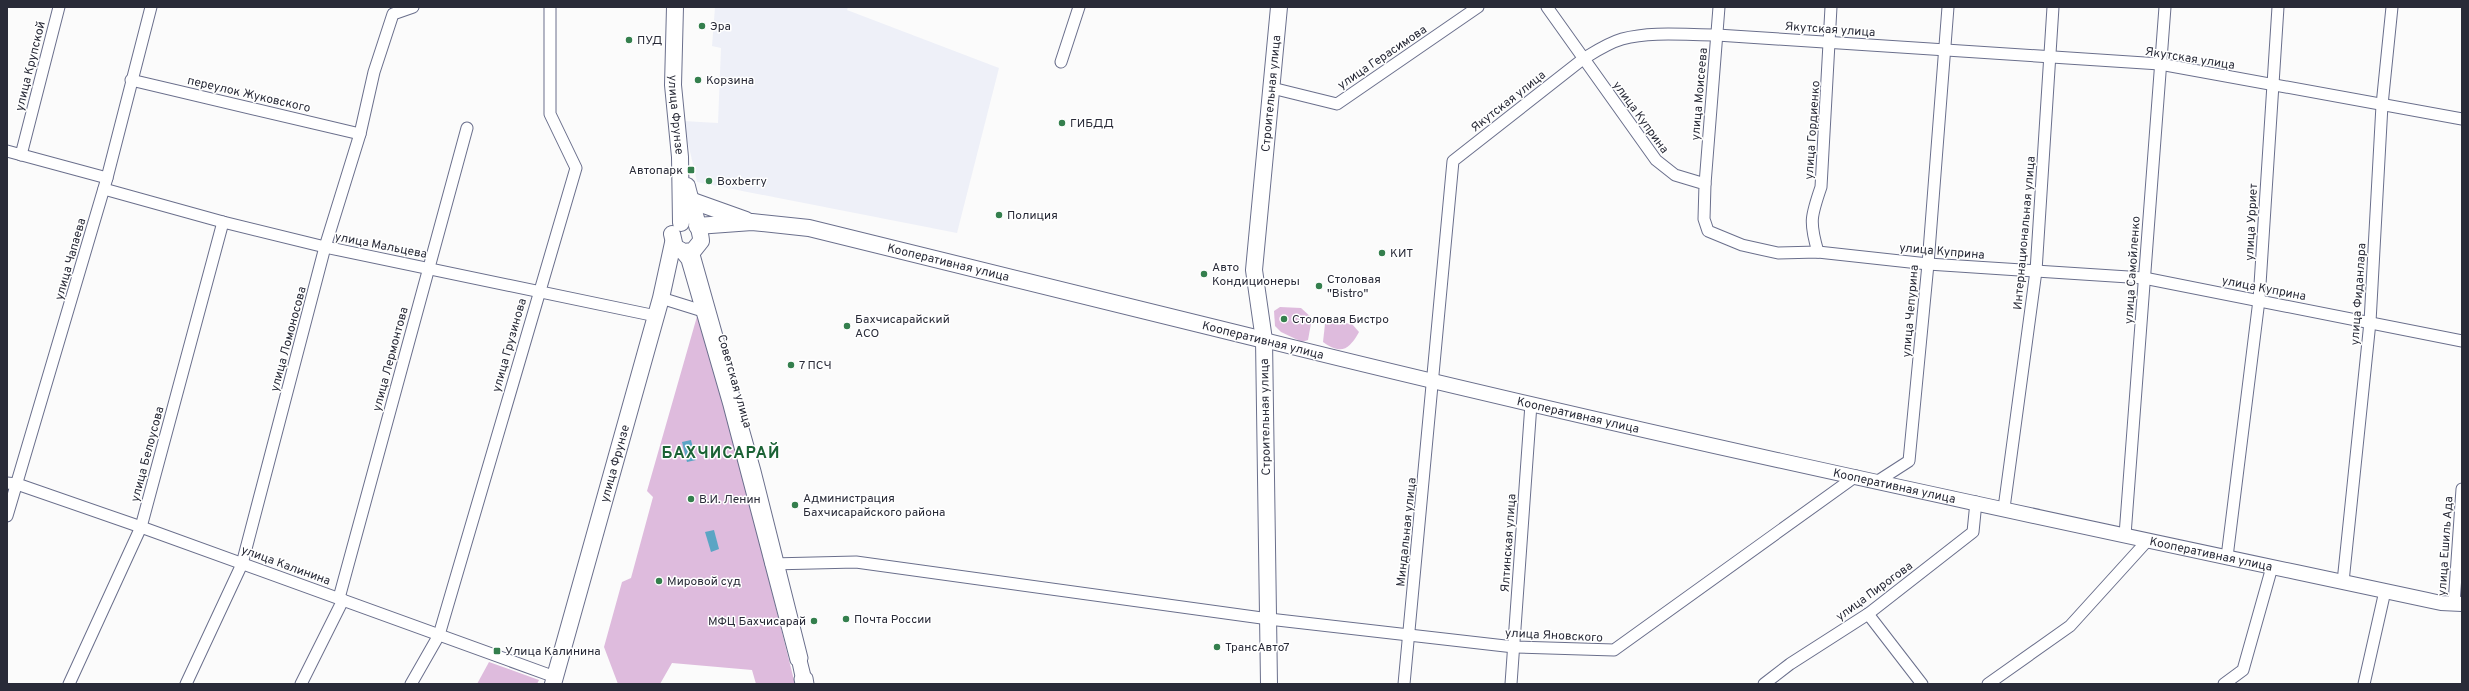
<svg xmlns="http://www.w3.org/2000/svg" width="2469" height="691" viewBox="0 0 2469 691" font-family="Overpass,sans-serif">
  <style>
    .built { fill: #eef0f8 }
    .green { fill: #debbdd }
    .water { fill: #5ba5c4 }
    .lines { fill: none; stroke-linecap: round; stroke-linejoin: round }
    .pedestrian-casing { stroke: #6a6f8c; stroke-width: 10 }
    .minor-casing { stroke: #6a6f8c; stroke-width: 13 }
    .tertiary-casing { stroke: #6a6f8c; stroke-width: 16 }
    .secondary-casing { stroke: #6a6f8c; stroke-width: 18 }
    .pedestrian { stroke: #fff; stroke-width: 8 }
    .minor { stroke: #fff; stroke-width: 11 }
    .tertiary { stroke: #fff; stroke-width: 14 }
    .secondary { stroke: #fff; stroke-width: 16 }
    .poi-dot { fill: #347f4d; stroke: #fff; stroke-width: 1.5 }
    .labels { text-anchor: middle; stroke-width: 3; stroke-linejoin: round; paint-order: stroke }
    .poi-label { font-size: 12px; fill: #292b38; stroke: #fff; text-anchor: start }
    .street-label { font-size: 12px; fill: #292b38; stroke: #fff }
    .district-label { font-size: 16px; font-weight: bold; letter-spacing: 1px; fill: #1b6235; stroke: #fff }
  </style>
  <rect width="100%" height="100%" fill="#fbfbfb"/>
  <!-- built -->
  <path class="built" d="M715,7H848L847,10L999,68L957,233L697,182L683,121L718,123L721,48L712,46Z"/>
  <!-- green -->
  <g class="green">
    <path d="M700,306L795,684H756L752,670L672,663L660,684H618L604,647L622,582L631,578L653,497L647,491Z"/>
    <path d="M1280,307L1301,308L1312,318L1308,340L1302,342L1281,332L1275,326L1274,311Z"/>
    <path d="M1336,322L1352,324L1359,332C1349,350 1341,355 1323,342L1325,324Z"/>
    <path d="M489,662L539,680L537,684H477Z"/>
  </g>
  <!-- water -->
  <g class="water">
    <path d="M691,440L696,460L687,462L682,442Z"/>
    <path d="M714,530L719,549L711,552L705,532Z"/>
  </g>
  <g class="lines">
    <defs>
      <g id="pedestrian">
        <path d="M802,658L807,678"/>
        <path d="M796,660L800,679"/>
      </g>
      <g id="minor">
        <path d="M1547,7L1656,160L1675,175L1705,184L1704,219L1708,231L1742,245L1778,253L1818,252L1928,264L2144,278L2462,341"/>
        <path d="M1061,62L1079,7"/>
        <path d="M131,80L360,134"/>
        <path d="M1272,88L1337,104L1478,7"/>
        <path d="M7,151L107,178"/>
        <path d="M21,155L59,7"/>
        <path d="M1705,184L1719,7"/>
        <path d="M104,189L223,222L325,247L656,316"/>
        <path d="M679,250L687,260L729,405L796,660L802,658L755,471L693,251"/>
        <path d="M1818,252C1809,222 1811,216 1821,187L1831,7"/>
        <path d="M661,298L706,312"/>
        <path d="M1878,481L1909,461L1928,264L1948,7"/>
        <path d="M7,483L17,484L141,527L555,677"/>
        <path d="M2004,508L2036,271L2053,7"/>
        <path d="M7,516L107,178L151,7"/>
        <path d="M2125,535L2165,7"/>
        <path d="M2227,557L2259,300L2278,7"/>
        <path d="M771,564L856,562L1269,619L1514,647L1614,650L1856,476"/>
        <path d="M2343,582L2370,322L2382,105L2392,7"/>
        <path d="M339,598L467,128"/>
        <path d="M2454,604L2462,489"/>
        <path d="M1868,614L1922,684"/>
        <path d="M69,684L141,527L223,222"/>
        <path d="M186,684L242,564L325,247L360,134L374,72L393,14L413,7"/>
        <path d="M301,684L343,600"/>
        <path d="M411,684L439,635L576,168L550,114V7"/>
        <path d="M801,684L800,679L807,678L808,684"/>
        <path d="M1404,684L1453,161L1583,59C1596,51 1608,43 1622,39C1652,31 1686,35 1717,35L2160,64L2462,119"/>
        <path d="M1511,684L1531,404"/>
        <path d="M1764,684L1790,664L1868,614L1973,532L1976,502"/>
        <path d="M1988,684L2070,626L2148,540"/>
        <path d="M2224,684L2243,670L2272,567"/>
        <path d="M2364,684L2385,591"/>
      </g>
      <g id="tertiary">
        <path id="s1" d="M1264,340C1654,437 2048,519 2441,603L2462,604"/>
      </g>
      <g id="secondary">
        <path id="s2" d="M675,7L673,85L680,157L681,223"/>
        <path d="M690,200L746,220"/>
        <path id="s3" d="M697,226L752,222L809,228L1264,340"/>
        <path d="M672,234L675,247L684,252L693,251L701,241C702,234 689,197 687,186"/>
        <path id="s4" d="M553,684L661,298L673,243"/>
        <path id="s5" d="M1269,684L1264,340L1254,270L1279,7"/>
      </g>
    </defs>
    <!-- pedestrian casing -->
    <use href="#pedestrian" class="pedestrian-casing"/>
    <!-- minor casing -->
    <use href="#minor" class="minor-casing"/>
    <!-- tertiary casing -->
    <use href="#tertiary" class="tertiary-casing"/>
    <!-- secondary casing -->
    <use href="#secondary" class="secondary-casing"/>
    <!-- pedestrian -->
    <use href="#pedestrian" class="pedestrian"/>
    <!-- minor -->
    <use href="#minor" class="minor"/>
    <!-- tertiary -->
    <use href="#tertiary" class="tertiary"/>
    <!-- secondary -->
    <use href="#secondary" class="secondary"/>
  </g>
  <!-- markers -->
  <g class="poi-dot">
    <circle cx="702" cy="26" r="4"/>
    <circle cx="629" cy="40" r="4"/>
    <circle cx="698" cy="80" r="4"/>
    <circle cx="1062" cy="123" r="4"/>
    <rect x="687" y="166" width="8" height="8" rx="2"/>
    <circle cx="709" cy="181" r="4"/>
    <circle cx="999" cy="215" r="4"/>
    <circle cx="1382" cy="253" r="4"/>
    <circle cx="1204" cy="274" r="4"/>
    <circle cx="1319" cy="286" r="4"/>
    <circle cx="1284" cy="319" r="4"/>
    <circle cx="847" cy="326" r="4"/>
    <circle cx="791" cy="365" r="4"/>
    <circle cx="691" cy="499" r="4"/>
    <circle cx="795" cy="505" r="4"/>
    <circle cx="659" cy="581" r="4"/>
    <circle cx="846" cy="619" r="4"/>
    <circle cx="814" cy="621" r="4"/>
    <circle cx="1217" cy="647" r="4"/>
    <rect x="493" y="647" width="8" height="8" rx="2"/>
  </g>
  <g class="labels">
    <!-- poi labels -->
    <g class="poi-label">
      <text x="710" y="30">Эра</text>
      <text x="637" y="44">ПУД</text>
      <text x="706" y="84">Корзина</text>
      <text x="1070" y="127">ГИБДД</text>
      <text x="683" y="174" text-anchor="end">Автопарк</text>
      <text x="717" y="185">Boxberry</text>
      <text x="1007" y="219">Полиция</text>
      <text x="1390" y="257">КИТ</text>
      <text x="1212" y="271">Авто<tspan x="1212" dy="14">Кондиционеры</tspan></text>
      <text x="1327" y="283">Столовая<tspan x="1327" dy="14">"Bistro"</tspan></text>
      <text x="855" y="323">Бахчисарайский<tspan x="855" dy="14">АСО</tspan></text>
      <text x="1292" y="323">Столовая Бистро</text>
      <text x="799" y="369">7 ПСЧ</text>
      <text x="803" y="502">Администрация<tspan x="803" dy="14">Бахчисарайского района</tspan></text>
      <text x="699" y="503">В.И. Ленин</text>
      <text x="667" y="585">Мировой суд</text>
      <text x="854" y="623">Почта России</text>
      <text x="806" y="625" text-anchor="end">МФЦ Бахчисарай</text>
      <text x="1225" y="651">ТрансАвто7</text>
      <text x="505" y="655">Улица Калинина</text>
    </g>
    <!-- street labels -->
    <g class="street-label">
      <text transform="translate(1830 29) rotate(4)" y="4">Якутская улица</text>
      <text transform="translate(1382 57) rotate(-34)" y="4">улица Герасимова</text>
      <text transform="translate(2190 58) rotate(9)" y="4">Якутская улица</text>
      <text transform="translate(30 66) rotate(-76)" y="4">улица Крупской</text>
      <text transform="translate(249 94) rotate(13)" y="4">переулок Жуковского</text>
      <text dy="4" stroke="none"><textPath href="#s5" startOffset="592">Строительная улица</textPath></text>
      <text transform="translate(1699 94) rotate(-85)" y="4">улица Моисеева</text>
      <text transform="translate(1508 101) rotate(-38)" y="4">Якутская улица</text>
      <text dy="4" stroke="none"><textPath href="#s2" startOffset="108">улица Фрунзе</textPath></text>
      <text transform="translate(1641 117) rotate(54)" y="4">улица Куприна</text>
      <text transform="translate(1812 130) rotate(-86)" y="4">улица Гордиенко</text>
      <text transform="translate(2251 222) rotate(-87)" y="4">улица Урриет</text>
      <text transform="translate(2024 233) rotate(-85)" y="4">Интернациональная улица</text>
      <text transform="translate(381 245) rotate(11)" y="4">улица Мальцева</text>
      <text transform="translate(1942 251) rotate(5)" y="4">улица Куприна</text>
      <text transform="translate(70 259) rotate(-74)" y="4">улица Чапаева</text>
      <text dy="4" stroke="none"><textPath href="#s3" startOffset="256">Кооперативная улица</textPath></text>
      <text transform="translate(2132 270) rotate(-86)" y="4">улица Самойленко</text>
      <text transform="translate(2264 288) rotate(11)" y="4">улица Куприна</text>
      <text transform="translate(2358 294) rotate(-86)" y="4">улица Фиданлара</text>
      <text transform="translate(1910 311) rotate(-85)" y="4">улица Чепурина</text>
      <text transform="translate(288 339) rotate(-75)" y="4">улица Ломоносова</text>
      <text transform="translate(1263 340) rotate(14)" y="4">Кооперативная улица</text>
      <text transform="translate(509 345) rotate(-74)" y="4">улица Грузинова</text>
      <text transform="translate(390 359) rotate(-75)" y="4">улица Лермонтова</text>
      <text transform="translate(735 381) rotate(74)" y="4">Советская улица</text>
      <text dy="4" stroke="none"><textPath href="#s1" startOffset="323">Кооперативная улица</textPath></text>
      <text transform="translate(1265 417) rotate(-91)" y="4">Строительная улица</text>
      <text transform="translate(147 454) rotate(-75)" y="4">улица Белоусова</text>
      <text dy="4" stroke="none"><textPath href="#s4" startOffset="229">улица Фрунзе</textPath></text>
      <text dy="4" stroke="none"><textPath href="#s1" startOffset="647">Кооперативная улица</textPath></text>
      <text transform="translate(1406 532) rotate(-84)" y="4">Миндальная улица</text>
      <text transform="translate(1508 543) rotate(-86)" y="4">Ялтинская улица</text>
      <text transform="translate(2445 546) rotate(-86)" y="4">улица Ешиль Ада</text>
      <text dy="4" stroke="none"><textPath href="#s1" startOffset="971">Кооперативная улица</textPath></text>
      <text transform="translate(286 565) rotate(20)" y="4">улица Калинина</text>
      <text transform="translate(1874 591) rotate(-36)" y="4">улица Пирогова</text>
      <text transform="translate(1554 635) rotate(3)" y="4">улица Яновского</text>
    </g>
    <!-- district labels -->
    <g class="district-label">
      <text x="721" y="458">БАХЧИСАРАЙ</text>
    </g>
  </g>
  <!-- border -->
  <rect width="2469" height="691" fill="none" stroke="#292b38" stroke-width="16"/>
</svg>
